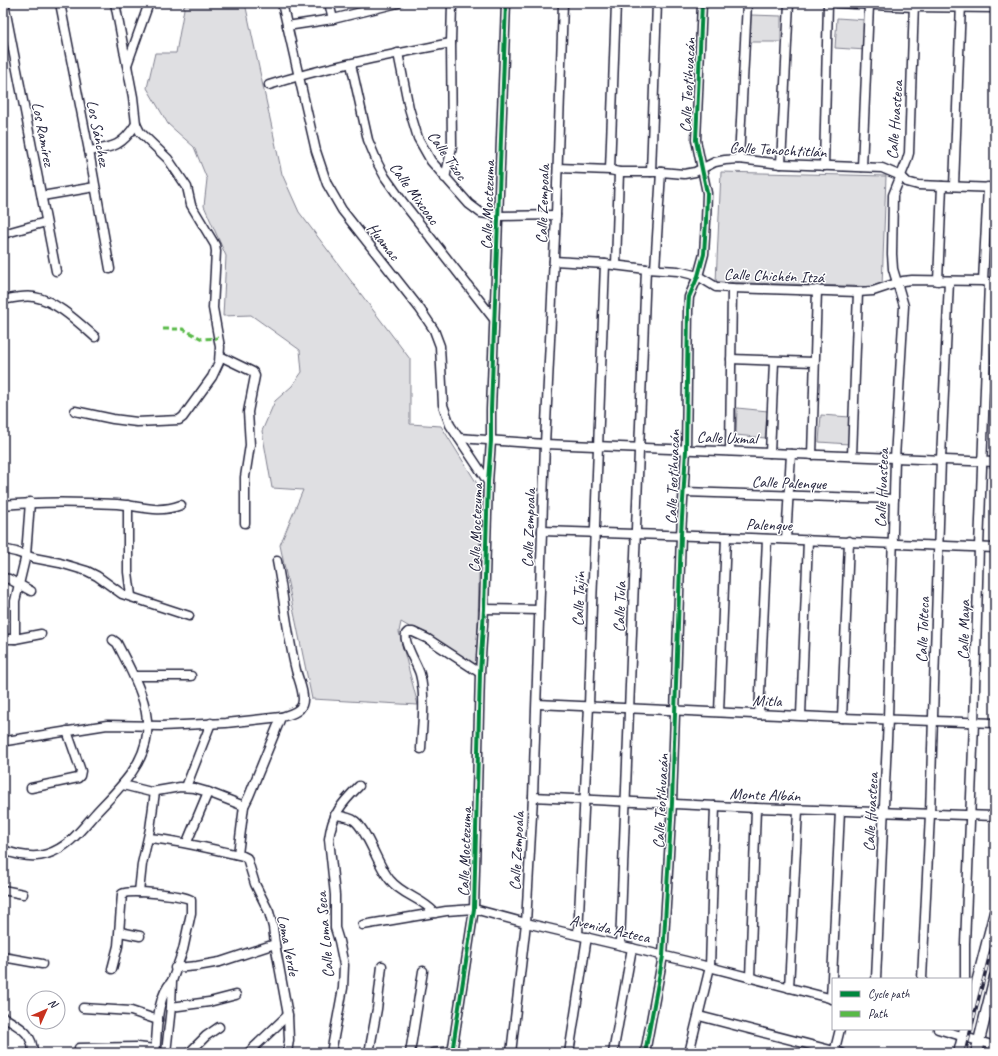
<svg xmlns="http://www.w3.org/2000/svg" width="998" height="1056" viewBox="0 0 998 1056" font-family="Caveat,sans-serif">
  <rect width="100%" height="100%" fill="#fff"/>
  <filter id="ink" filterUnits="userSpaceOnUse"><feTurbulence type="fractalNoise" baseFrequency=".025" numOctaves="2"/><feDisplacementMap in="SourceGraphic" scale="8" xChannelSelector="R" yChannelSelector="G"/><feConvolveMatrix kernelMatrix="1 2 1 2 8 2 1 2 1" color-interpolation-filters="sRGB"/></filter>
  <g filter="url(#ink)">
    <g fill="#dfdfe2" stroke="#80808e">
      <path d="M185,3H245L282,174L299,212L410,359V424L441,426L481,490L477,666L401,622L399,632L418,705L312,699L280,545L303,490L272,488L262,431L275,401L292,386L302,372L300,350L251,315L223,316L226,256L204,206L207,179L194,147L168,124L147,88L155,53H176Z"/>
      <path d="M751,15L781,16V42H750Z"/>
      <path d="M837,18L867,20L866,50L835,48Z"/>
      <path d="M721,172L886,176L882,287L716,282Z"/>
      <path d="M737,408L768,411L765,438L736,435Z"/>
      <path d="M821,415L850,417L849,444L819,442Z"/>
    </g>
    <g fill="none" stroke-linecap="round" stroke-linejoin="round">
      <defs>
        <g id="minor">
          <path d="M4,3L56,271"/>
          <path d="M60,3L89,151L110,269"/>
          <path d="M282,3L316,151L327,184L342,210L420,309L434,330L440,346L443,405L450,425L488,482"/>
          <path d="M329,3L333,19"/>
          <path d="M837,3L914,7L995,8"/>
          <path d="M287,26L333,19L398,3"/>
          <path d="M398,53L409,108L418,138L431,161L469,204L481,213L499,216L556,215"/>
          <path d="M351,64L368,140L378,164L385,177L402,201L494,319"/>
          <path d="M127,65L149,3"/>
          <path d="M269,85C328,66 390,55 451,43"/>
          <path d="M89,151C114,147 122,146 136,124"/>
          <path d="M739,159L747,3"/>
          <path d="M781,164L789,3"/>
          <path d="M824,166L828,3"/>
          <path d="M862,167L869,5"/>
          <path d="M558,168L610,170L619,172H661L684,174L695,172L715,162L725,160L739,159L781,164L882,168L901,176L907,182L918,185L995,188"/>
          <path d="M610,170L616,3"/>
          <path d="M651,172L657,3"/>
          <path d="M445,178L452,147L451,43L452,3"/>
          <path d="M954,186L961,3"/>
          <path d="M42,196L95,187"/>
          <path d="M3,234L46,222"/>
          <path d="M554,261L605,264L646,269L678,271L698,276L716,287L732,288L858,292L873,291L903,281L912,280L983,281L995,283"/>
          <path d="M616,265L619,172"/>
          <path d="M655,269L661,172"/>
          <path d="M938,281L942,186"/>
          <path d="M983,281L988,187"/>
          <path d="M3,300C13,298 24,295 34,297C55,300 79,323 95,337"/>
          <path d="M220,356L249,370L253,372L255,376L248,412L250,445L245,477V523"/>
          <path d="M731,359L814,362"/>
          <path d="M75,411L113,419L137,422L179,420L183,417L212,377L219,362L220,347L213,308L216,251L215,245L191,205L187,187L168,159L140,132L136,124L133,97L115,3"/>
          <path d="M459,438L545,444L995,462"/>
          <path d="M730,451L732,288"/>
          <path d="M770,453L774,362"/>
          <path d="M812,455L817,290"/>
          <path d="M852,456L858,292"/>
          <path d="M684,492L894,499"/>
          <path d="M3,505C41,501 79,502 117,504C142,506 156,514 181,505"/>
          <path d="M128,505V572L131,596"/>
          <path d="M542,531L726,537L995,548"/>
          <path d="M786,539L791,454"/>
          <path d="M3,549L16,552L34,558L60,563L87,571L97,576L122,594L189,616"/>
          <path d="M3,578L9,579L31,591"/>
          <path d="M484,609L539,610"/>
          <path d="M3,639H15L41,634"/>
          <path d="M15,639V601L26,555L30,502"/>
          <path d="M134,676H191"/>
          <path d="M537,704L842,718L995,723"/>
          <path d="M719,712L726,537"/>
          <path d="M759,714L767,539"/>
          <path d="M801,715L808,540"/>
          <path d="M842,718L849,541"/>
          <path d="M6,741L107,725L161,726L226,723L281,717"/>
          <path d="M421,749C422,726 426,697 420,674C417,664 403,643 406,634L408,632H413L428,639L480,673"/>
          <path d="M123,785L151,792L180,787L194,788L208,792L244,806"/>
          <path d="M186,787L211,723"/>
          <path d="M31,788L78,778L80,776L81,771L67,731"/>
          <path d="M533,797L756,808L995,816"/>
          <path d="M335,815C342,816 350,817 355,821C369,833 377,865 390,880C402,895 422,898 435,913"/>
          <path d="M149,838C181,841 212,849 243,856L247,858L255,884L269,912L273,927L275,944L288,1015L289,1040L287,1053"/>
          <path d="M187,842L208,792"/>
          <path d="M3,850C17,855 33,859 47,854C69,847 81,830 95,814C116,791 144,767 147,734C150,702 131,671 117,643L113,640"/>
          <path d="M238,854L244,806L249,796L278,725L281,717C288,715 299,713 302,705C306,695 298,679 296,670C287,634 284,597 277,561"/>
          <path d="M3,890L23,894"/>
          <path d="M139,892L142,864L150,829L155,792"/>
          <path d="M363,925L446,911L474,909L526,923L686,961L833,999"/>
          <path d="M120,932L140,936"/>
          <path d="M578,935L589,706L592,605L605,264"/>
          <path d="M620,945L646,269"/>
          <path d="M3,957L42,964"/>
          <path d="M175,968L197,966L220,962L275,944"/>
          <path d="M112,969L118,946L122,894C130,889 183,895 191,900V913L183,950L172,981L171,1007L166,1053"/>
          <path d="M750,978L756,808"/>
          <path d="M876,979L888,719L895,458L904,306L893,269L892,254L893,195L906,163L909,153L914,3"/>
          <path d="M922,979L930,814L941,459L949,281"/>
          <path d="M965,979V944L974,723L979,547L989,283"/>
          <path d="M789,988L798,810"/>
          <path d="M831,999L840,811"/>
          <path d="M171,1007L209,1002L236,995"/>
          <path d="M83,1008L131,1011L158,1020"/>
          <path d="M699,1016L842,1053"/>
          <path d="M3,1017C19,1027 33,1032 33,1053"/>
          <path d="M938,1029L995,1046"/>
          <path d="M79,1048L137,1047L155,1049"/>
          <path d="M155,1053C158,1030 155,1000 172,981"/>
          <path d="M189,1053L206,1036L219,1027"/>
          <path d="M248,1053L288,1015"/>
          <path d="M331,1053L343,988L344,965L339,941L335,928V895L329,839C332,814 342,803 359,786"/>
          <path d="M369,1053L377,1009L382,966"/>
          <path d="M410,1053L423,971"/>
          <path d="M433,1053L453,1051L465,1053"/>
          <path d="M452,1053L474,909L480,673L484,609L488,482L491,441V410L506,3"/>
          <path d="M511,1053L526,923L533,797L545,444L556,215L563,3"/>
          <path d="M569,1053L587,937"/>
          <path d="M613,1053L632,948"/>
          <path d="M645,1053L663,956L672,803L681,535L686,450L688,310L689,297L698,276L704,254L706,221L707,193L696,140L702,3"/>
          <path d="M689,1053L710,967L715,806"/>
          <path d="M834,1053L840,1029"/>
        </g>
        <g id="major">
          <path d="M971,1006L995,912"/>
          <path d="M959,1053L965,1029"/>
          <path d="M976,1053L995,977"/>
        </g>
      </defs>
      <use href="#minor" stroke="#22223b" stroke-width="11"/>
      <use href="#major" stroke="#22223b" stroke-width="13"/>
      <use href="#minor" stroke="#fff" stroke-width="8"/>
      <use href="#major" stroke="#fff" stroke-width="10"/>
      <defs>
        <path id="rail" d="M965,1053L995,934"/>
      </defs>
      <use href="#rail" stroke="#22223b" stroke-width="3.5"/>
      <use href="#rail" stroke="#fff" stroke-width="2" stroke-dasharray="6" stroke-linecap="butt"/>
      <path stroke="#58b947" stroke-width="3" stroke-dasharray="6 3" stroke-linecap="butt" d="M163,329H183L202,339L218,338"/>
      <defs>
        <g id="cycleway">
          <path d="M452,1053L474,909L480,673L484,609L488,482L491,441V410L506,3"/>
          <path d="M645,1053L663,956L672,803L681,535L686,450L688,310L689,297L698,276L704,254L706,221L707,193L696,140L702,3"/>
        </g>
      </defs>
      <use href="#cycleway" stroke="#fff" stroke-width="6"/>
      <use href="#cycleway" stroke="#00873e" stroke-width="4"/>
    </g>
  </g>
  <g text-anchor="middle" stroke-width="3" stroke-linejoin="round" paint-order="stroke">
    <g font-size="16" fill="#22223b" stroke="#fff">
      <text transform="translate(687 85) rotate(-87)" y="6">Calle Teotihuacán</text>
      <text transform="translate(894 120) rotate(-86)" y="6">Calle Huasteca</text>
      <text transform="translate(99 133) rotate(79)" y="6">Los Sánchez</text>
      <text transform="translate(44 134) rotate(79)" y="6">Los Ramírez</text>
      <text transform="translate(778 149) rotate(3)" y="6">Calle Tenochtitlán</text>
      <text transform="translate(448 155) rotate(55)" y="6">Calle Tízoc</text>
      <text transform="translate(415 193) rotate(54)" y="6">Calle Mixcoac</text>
      <text transform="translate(542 204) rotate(-88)" y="6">Calle Zempoala</text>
      <text transform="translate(487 205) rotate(-88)" y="6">Calle Moctezuma</text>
      <text transform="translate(384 241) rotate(52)" y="6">Huamac</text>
      <text transform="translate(774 275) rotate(2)" y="6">Calle Chichén Itzá</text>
      <text transform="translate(727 437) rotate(2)" y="6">Calle Uxmal</text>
      <text transform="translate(672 477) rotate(-88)" y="6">Calle Teotihuacán</text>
      <text transform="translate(789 482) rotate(2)" y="6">Calle Palenque</text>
      <text transform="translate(881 488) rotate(-88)" y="6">Calle Huasteca</text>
      <text transform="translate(769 524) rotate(2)" y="6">Palenque</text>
      <text transform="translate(475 528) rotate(-88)" y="6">Calle Moctezuma</text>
      <text transform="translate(528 528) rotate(-88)" y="6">Calle Zempoala</text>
      <text transform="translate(578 599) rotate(-88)" y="6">Calle Tajín</text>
      <text transform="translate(619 607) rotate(-88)" y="6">Calle Tula</text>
      <text transform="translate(922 630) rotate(-88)" y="6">Calle Tolteca</text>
      <text transform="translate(963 630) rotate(-89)" y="6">Calle Maya</text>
      <text transform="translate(767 700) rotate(2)" y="6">Mitla</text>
      <text transform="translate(765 794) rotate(2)" y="6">Monte Albán</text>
      <text transform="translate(660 801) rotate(-87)" y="6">Calle Teotihuacán</text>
      <text transform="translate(870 812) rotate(-87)" y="6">Calle Huasteca</text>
      <text transform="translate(516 851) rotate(-87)" y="6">Calle Zempoala</text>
      <text transform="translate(464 852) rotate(-88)" y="6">Calle Moctezuma</text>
      <text transform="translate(610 928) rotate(13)" y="6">Avenida Azteca</text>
      <text transform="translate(324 935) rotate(-95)" y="6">Calle Loma Seca</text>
      <text transform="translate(289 945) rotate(79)" y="6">Loma Verde</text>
    </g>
  </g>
  <rect width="998" height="1056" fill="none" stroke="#fff" stroke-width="16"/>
  <rect x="8" y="8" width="982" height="1040" fill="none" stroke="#22223b" stroke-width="1.5" filter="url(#ink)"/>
  <rect x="832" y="978" width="140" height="52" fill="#ffffff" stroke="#a7a7b1"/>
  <rect x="840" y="991" width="20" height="6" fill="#00873e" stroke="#a7a7b1"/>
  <text x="868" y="998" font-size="12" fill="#22223b">Cycle path</text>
  <rect x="840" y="1011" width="20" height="6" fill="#58b947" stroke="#a7a7b1"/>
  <text x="868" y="1018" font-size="12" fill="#22223b">Path</text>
  <g transform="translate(46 1010) rotate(45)"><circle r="19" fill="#ffffff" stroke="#a7a7b1"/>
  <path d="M0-3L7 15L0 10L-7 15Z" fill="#c8321e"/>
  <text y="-6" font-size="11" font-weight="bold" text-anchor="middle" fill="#22223b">N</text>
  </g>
</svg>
